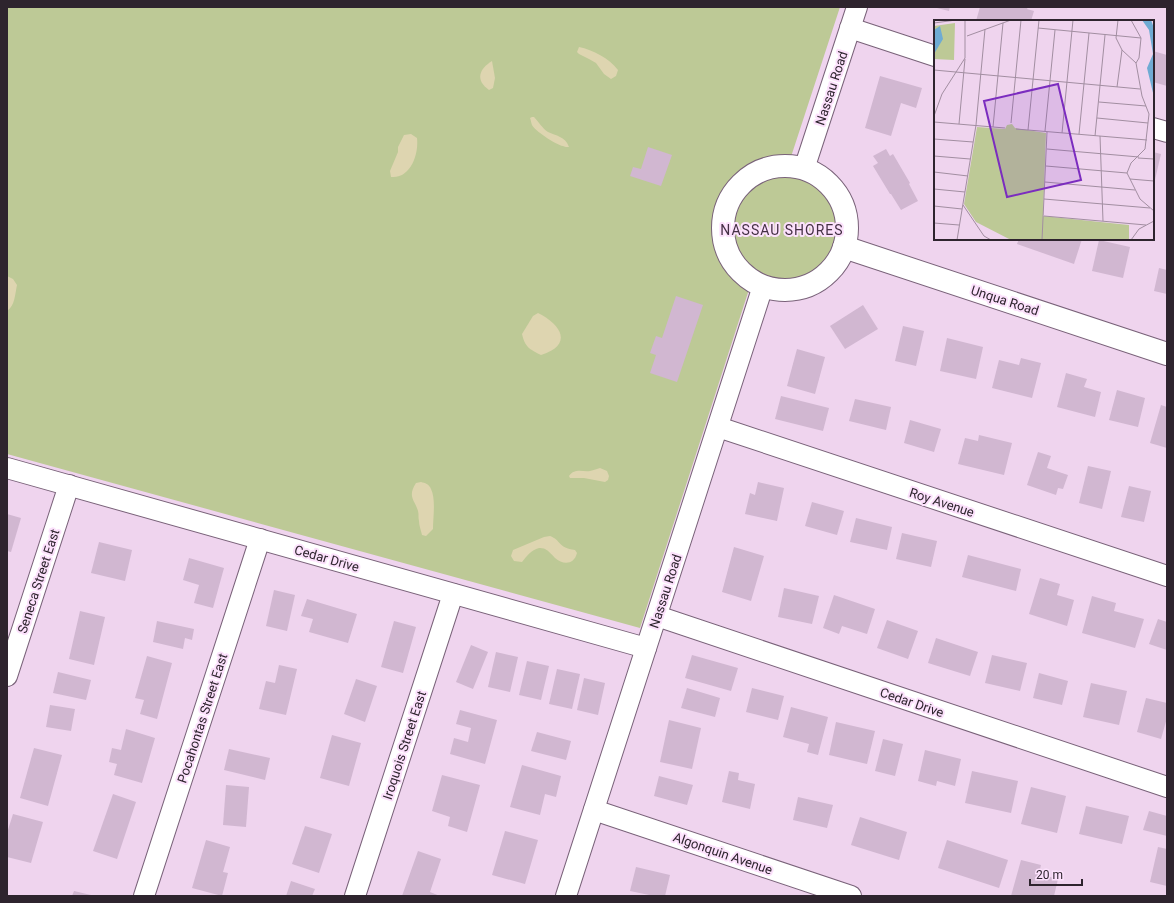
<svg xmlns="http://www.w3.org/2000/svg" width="1174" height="903" viewBox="0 0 1174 903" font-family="Roboto,sans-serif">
  <rect width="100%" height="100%" fill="#efd4ee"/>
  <path fill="#bdc996" d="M7,7H840L787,169C883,179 845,324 753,277L640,628L7,454Z"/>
  <g fill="#ded5b0">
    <path d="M579,47C593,50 609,58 618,70L616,76L611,79L604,74L596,63L589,59L579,54L577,52Z"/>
    <path d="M492,61L495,78L493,88L489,90C475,80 479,69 492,61Z"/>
    <path d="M532,117H534C539,122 542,128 548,132C556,136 565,136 569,147C568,147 564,147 563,146C556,145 534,130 532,125C531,123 531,120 530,118Z"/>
    <path d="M411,134L417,138C419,155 410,179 391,177L390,171L398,152V147L404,135Z"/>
    <path d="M7,276L13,279L17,285C15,294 15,306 7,311Z"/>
    <path d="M538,313C562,325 573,345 541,355C529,349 525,347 522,334L533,316Z"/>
    <path d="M600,468L607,471L609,476L608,480L605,482L584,478H570L569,476C575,468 582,472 590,471C594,470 597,469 600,468Z"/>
    <path d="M421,482C425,483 429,484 431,489C436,499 433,518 433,529L426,536L422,535C421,530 419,526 419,521C418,518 419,514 418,511C415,500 407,497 416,483Z"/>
    <path d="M550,536C561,540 558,548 575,550L577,553C574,565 563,565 555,558C552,555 549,551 545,549C544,548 540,548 539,548C531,550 527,556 522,562L514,561L511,556L513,550L544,537Z"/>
  </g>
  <g fill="#d1b7d1">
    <path d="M933,7H950L949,11Z"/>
    <path d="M980,7H1028L1027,9L1034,11L1031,21H976Z"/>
    <path d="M1153,51L1167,55V86L1153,82Z"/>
    <path d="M880,76L922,88L916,108L901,103L891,136L865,128Z"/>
    <path d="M648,147L672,155L661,186L630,176L633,167L641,169Z"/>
    <path d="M886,149L890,156L893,154L910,183L909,184L918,201L901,210L891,194H890L873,166L878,163L873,156Z"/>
    <path d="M1153,152L1161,154L1154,184H1153Z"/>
    <path d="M1019,239H1082L1074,264L1017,244Z"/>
    <path d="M1099,240L1130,247L1123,278L1092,271Z"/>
    <path d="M1159,268L1167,270V294L1154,291Z"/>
    <path d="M676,296L703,305L677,382L650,373L656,355L650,353L656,336L662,338Z"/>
    <path d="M863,305L878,329L845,349L830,326Z"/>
    <path d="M903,326L924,331L916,366L895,361Z"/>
    <path d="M947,338L983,347L976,379L940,371Z"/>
    <path d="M797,349L825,357L815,394L787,386Z"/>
    <path d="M1021,358L1041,363L1032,398L992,388L999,360L1019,365Z"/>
    <path d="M1066,373L1087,379L1084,387L1101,392L1095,417L1057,407Z"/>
    <path d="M1117,390L1145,398L1138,427L1109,420Z"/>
    <path d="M781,396L829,408L823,431L775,419Z"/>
    <path d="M855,399L891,407L886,430L849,421Z"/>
    <path d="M1161,405L1167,407V448L1150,443Z"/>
    <path d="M910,420L941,429L934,452L904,443Z"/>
    <path d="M979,435L1012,443L1004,475L958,464L965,438L978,441Z"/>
    <path d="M1038,452L1051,456L1047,468L1068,475L1063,489L1058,488L1056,495L1027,485Z"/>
    <path d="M1088,466L1111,471L1102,509L1079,503Z"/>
    <path d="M758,482L784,488L777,521L745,514L750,493L755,495Z"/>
    <path d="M1129,486L1151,491L1144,522L1121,517Z"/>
    <path d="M812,502L844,511L837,535L805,526Z"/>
    <path d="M7,514L21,518L11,552L7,551Z"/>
    <path d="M856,518L892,527L887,550L850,542Z"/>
    <path d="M902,533L937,541L931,567L896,559Z"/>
    <path d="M99,542L132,550L125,581L91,573Z"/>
    <path d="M734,547L764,556L751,601L722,592Z"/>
    <path d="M968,555L1021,569L1016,591L962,577Z"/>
    <path d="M189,558L224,568L213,608L194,603L199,585L183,580Z"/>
    <path d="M1040,578L1060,584L1057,595L1074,600L1067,626L1029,614Z"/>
    <path d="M784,588L819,596L812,624L778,617Z"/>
    <path d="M274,590L295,595L287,631L266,626Z"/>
    <path d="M834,595L875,609L867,634L842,626L839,634L823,628Z"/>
    <path d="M1092,596L1116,603L1114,611L1144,619L1135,648L1082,633Z"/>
    <path d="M307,599L357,614L348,643L309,632L313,619L301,616Z"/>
    <path d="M80,611L105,617L94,665L69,659Z"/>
    <path d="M1158,619L1167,622V650L1149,644Z"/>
    <path d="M887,620L918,631L908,659L877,648Z"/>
    <path d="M157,621L194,629L192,640L185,638L183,649L153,642Z"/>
    <path d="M394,621L416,627L403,673L381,667Z"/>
    <path d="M936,638L978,652L970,676L928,663Z"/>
    <path d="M471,645L488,652L473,689L456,682Z"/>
    <path d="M496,652L518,657L510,692L488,687Z"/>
    <path d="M692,655L738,668L731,691L685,678Z"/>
    <path d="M992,655L1027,663L1020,691L985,683Z"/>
    <path d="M147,656L172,663L157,719L140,714L144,700L135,698Z"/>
    <path d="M527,661L549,666L541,700L519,695Z"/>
    <path d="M279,665L297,669L286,715L259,709L266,681L275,683Z"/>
    <path d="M557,669L580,674L572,709L549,704Z"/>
    <path d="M58,672L91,680L86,700L53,693Z"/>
    <path d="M1039,673L1068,681L1062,705L1033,698Z"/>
    <path d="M584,678L605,683L598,715L577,710Z"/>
    <path d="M356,679L377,686L365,722L344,714Z"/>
    <path d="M1091,683L1127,691L1119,725L1083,717Z"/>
    <path d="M687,688L720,698L715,717L681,708Z"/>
    <path d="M752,688L784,696L778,720L746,712Z"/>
    <path d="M1146,698L1167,703V718L1161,739L1137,732Z"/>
    <path d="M50,705L75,709L71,731L46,727Z"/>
    <path d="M791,707L828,717L818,755L807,752L809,744L783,737Z"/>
    <path d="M460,710L497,720L485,764L450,754L454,738L468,742L471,728L456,724Z"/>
    <path d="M669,720L701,728L692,769L660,762Z"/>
    <path d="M836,722L875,731L867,764L829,755Z"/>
    <path d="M126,729L155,738L142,783L114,775L117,764L109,762L112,748L121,750Z"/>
    <path d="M537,732L571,741L566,760L531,751Z"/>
    <path d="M332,735L361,743L349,786L320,778Z"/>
    <path d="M883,739L903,744L895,776L875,771Z"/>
    <path d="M34,748L62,755L48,806L20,798Z"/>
    <path d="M229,749L270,758L265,780L224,770Z"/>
    <path d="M925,750L961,759L955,786L937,781L936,786L918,781Z"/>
    <path d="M522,765L561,776L556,797L545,794L540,815L510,807Z"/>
    <path d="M729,771L739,773L738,780L755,784L750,809L722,802Z"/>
    <path d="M972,771L1018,781L1011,813L965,803Z"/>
    <path d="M442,775L480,785L467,832L448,826L450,817L432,811Z"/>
    <path d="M659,776L693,785L687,805L654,796Z"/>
    <path d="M226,785L249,787L246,827L223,825Z"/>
    <path d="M1031,787L1066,796L1057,833L1021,824Z"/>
    <path d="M113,794L136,802L117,859L93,851Z"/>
    <path d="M798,797L833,805L827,828L793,820Z"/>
    <path d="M1086,806L1129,816L1122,844L1079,834Z"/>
    <path d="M1149,811L1167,816V836L1143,830Z"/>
    <path d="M13,814L43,822L31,863L7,857V833Z"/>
    <path d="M860,817L907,832L899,860L851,845Z"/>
    <path d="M305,826L332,834L319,873L292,864Z"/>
    <path d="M505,831L538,840L525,884L492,875Z"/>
    <path d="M206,840L230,847L223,872L228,873L222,896L192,888Z"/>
    <path d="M947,840L1008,860L999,888L938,868Z"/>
    <path d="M1158,847L1167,849V886L1150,882Z"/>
    <path d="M418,851L441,859L430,892L440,896H402Z"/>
    <path d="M1021,860L1041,865L1039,874L1058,879L1054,896H1011Z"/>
    <path d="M636,867L670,875L665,896H654L630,891Z"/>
    <path d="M291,881L315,889L312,896H286Z"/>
    <path d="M74,891L91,895V896H72Z"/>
  </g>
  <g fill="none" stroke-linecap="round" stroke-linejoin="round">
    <defs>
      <g id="street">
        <path d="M850,28L935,56"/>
        <path d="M1153,128L1167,132"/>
        <path d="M804,169L857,7"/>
        <path d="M718,427L1167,576"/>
        <path d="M7,468L646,648"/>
        <path d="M657,616L1167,787"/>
        <path d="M7,676L69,485"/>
        <path d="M594,810L851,896"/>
        <path d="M144,896L260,539"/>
        <path d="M355,896L453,594"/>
        <path d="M566,896L763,286"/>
      </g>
      <g id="secondary">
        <circle cx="785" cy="228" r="62"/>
        <path d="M844,247L1167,354"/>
      </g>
    </defs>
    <use href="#street" stroke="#796279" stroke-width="22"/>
    <use href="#secondary" stroke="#796279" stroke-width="24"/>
    <use href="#street" stroke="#fff" stroke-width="20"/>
    <use href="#secondary" stroke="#fff" stroke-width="22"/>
  </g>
  <g text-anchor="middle" stroke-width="4" stroke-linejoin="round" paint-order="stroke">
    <g font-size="13" fill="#2e242e" stroke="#fce1fc">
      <text transform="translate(831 88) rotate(-72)" y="5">Nassau Road</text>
      <text transform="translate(1005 300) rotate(18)" y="5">Unqua Road</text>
      <text transform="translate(942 502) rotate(18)" y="5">Roy Avenue</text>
      <text transform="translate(327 558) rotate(16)" y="5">Cedar Drive</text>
      <text transform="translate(38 581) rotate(-72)" y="5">Seneca Street East</text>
      <text transform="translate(665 591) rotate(-72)" y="5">Nassau Road</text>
      <text transform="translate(912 702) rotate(19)" y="5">Cedar Drive</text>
      <text transform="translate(202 718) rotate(-72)" y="5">Pocahontas Street East</text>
      <text transform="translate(404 745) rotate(-72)" y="5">Iroquois Street East</text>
      <text transform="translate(723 853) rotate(19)" y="5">Algonquin Avenue</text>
    </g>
    <g font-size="14" letter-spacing="1" fill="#453045" stroke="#fce1fc">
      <text x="782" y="235">NASSAU SHORES</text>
    </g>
  </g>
  <g transform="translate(934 20)">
    <rect width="220" height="220" fill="#efd4ee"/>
    <path d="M21,3L20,40L0,39V6ZM78,104L81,108L112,113L109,196L195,205V220H77L42,202L30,184L43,107L71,109L73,105Z" fill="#bdc996"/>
    <path d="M208,0H217L220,8V77L213,48L219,34L215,10ZM6,6L9,19L0,34V10Z" fill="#6fabd3"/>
    <path fill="none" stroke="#a28ea1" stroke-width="1" d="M184,0L182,18L188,30L202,43L208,76L215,94L211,129L197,143L193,153L206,179L220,191M197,0L207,18L205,38L202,43M0,3L22,0M104,8L207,18M33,16L77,0M0,50L206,69M183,67L188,30M165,82L212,86M0,96L8,74L31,38V0M163,98L214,103M0,102L71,108M77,103L87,0M25,104L31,39M59,107L69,3M82,109L213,120M94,110L105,0M111,111L121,10M128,113L139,0M145,114L155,13M161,116L171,15M166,116L169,201M0,119L39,122M113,129L205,137M0,136L36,139M204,138L220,139M112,146L193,153M0,152L34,156M196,159L220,161M111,162L201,170M0,169L31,172M110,179L216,188M29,185L50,216L57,220M0,186L28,189M110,196L212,205M0,203L25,205M23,220L42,105L51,9M108,220L113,112M197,220L205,209L220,201"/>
    <path fill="#7b2cbf" fill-opacity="0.15" stroke="#7b2cbf" stroke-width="2" d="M124,64L147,160L73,177L50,81Z"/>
    <rect width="220" height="220" fill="none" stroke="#2e242e" stroke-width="2"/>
  </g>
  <rect width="1174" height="903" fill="none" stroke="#2e242e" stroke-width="16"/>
  <path d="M1030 879v6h52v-6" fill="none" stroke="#2e242e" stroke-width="2"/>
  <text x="1036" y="879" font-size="12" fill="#2e242e" stroke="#fce1fc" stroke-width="3" paint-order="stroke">20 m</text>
</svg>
